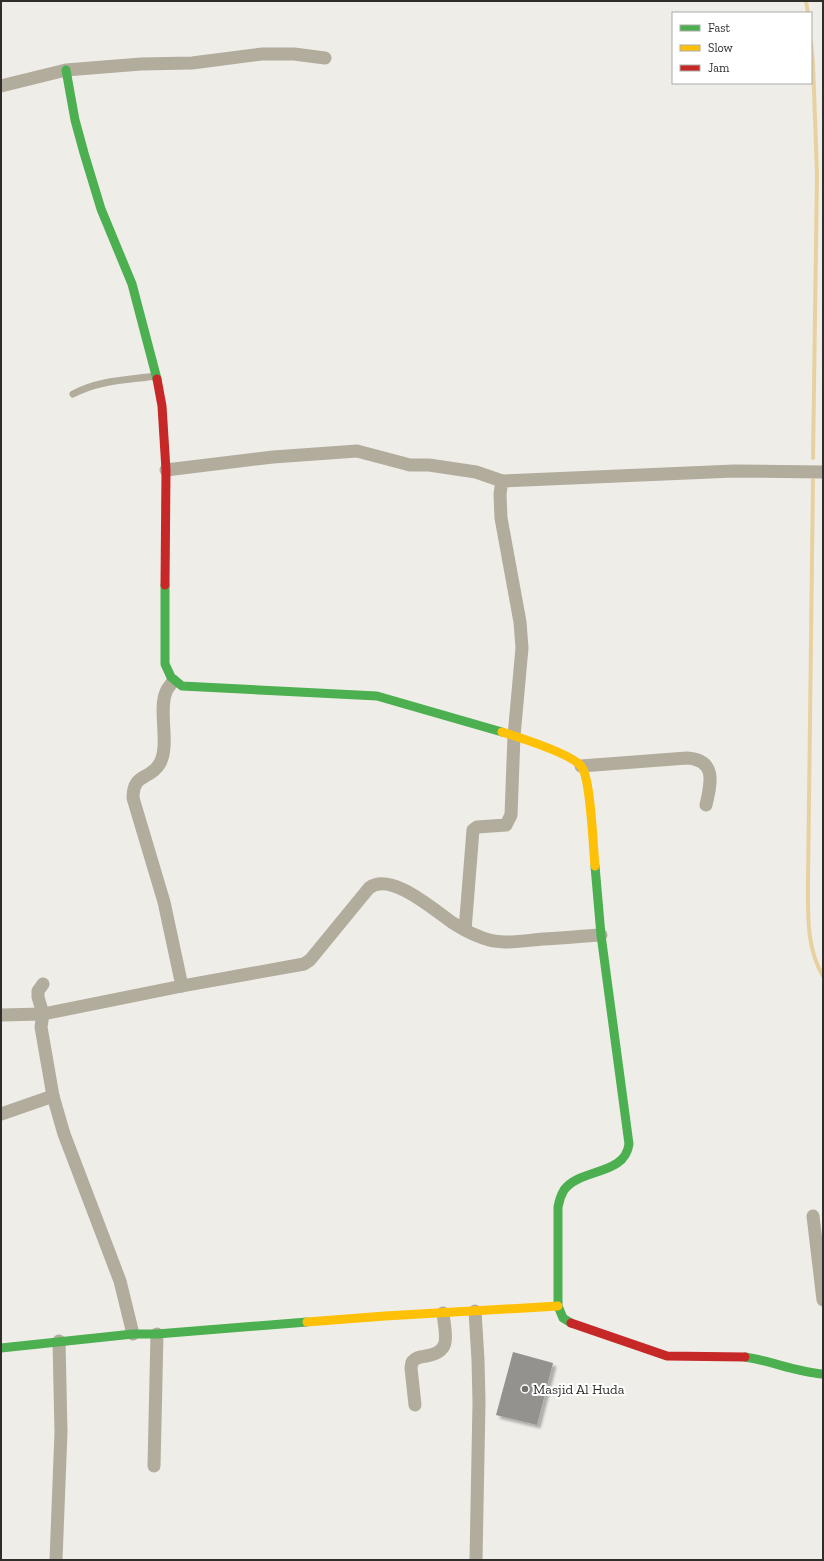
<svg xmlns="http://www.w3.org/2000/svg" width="824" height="1561" viewBox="0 0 824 1561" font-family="'Zilla Slab',serif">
  <defs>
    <filter id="shadow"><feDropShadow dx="3.5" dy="3.5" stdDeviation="1" flood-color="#0004"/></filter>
  </defs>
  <rect width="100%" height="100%" fill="#efede8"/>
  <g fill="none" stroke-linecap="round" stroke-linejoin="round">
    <g stroke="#e7d29f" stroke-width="4">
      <path d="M806,1L808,13"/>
      <path d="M811,42L813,63L817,174L813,458"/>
      <path d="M813,480L808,881C808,913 806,948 823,976"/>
    </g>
  </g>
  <path fill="#93928e" filter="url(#shadow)" d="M513,1352L553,1363L537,1425L496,1415Z"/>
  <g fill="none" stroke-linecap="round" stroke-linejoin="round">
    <path stroke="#b2ac9d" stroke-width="7" d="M73,394C99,380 128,380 156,376"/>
    <g stroke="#b2ac9d" stroke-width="13">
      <path d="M1,86L66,70L141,64L192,63L262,54H294L325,58"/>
      <path d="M166,470L273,457L357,451L410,465H429L476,472L502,481"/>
      <path d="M173,681C171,685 167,688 166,692C158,710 170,745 160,763C150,781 133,772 133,798L164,902L182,986"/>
      <path d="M581,766L687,758C717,760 711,783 706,805"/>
      <path d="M465,930L473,830L477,827L506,825L511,815L514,736L522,648L520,622L501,518L500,494L502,481L734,471L823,472"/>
      <path d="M43,984L38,991V997L43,1014L41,1027L53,1096L64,1134L120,1281L133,1334"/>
      <path d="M1,1015L43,1014L182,986L304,964L310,960L369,888C391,871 435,911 453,923C461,928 469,933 478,936C498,946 521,941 543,939C563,938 582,936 601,935"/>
      <path d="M1,1114L53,1096"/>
      <path d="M813,1216L823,1300"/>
      <path d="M475,1311L478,1360L479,1402L476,1560"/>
      <path d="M415,1405L411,1368L412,1362C416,1357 420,1357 426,1356C453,1352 445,1334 443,1313"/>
      <path d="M154,1466L157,1334"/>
      <path d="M56,1560L61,1432L59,1341"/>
    </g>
    <g stroke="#4caf50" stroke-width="9">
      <path d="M66,70L75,120L84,153L101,209L132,284L157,379"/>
      <path d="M165,585V664L171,677L182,686L377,696L502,732"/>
      <path d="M571,1323L563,1318L558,1306V1207C559,1201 561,1195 564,1190C580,1168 625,1176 629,1144L601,935L595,866"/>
      <path d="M1,1348L133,1334H157L307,1322"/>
      <path d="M745,1357C772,1361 796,1372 823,1374"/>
    </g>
    <g stroke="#ffc107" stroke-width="9">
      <path d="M502,732C518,737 571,754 581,766C591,777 593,848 595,866"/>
      <path d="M307,1322L385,1316L558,1306"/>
    </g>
    <g stroke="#c62828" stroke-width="9">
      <path d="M157,379L162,406L166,470L165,585"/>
      <path d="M571,1323L667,1356L745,1357"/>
    </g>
  </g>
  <circle fill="#72716d" stroke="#fff" stroke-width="1.5" cx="525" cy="1389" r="4"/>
  <g text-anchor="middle" stroke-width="4" stroke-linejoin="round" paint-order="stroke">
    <g font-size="14" fill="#2f2e2b" stroke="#fff" text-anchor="start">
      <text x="533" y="1394">Masjid Al Huda</text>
    </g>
  </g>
  <rect width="824" height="1561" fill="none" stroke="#2f2e2b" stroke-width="4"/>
  <rect x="672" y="12" width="140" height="72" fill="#ffffff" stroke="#acabaa"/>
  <rect x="680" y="25" width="20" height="6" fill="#4caf50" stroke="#acabaa"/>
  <text x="708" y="32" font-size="12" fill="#2f2e2b">Fast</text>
  <rect x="680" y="45" width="20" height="6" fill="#ffc107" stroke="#acabaa"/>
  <text x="708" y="52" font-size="12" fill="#2f2e2b">Slow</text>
  <rect x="680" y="65" width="20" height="6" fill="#c62828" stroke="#acabaa"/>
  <text x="708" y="72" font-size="12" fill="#2f2e2b">Jam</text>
</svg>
